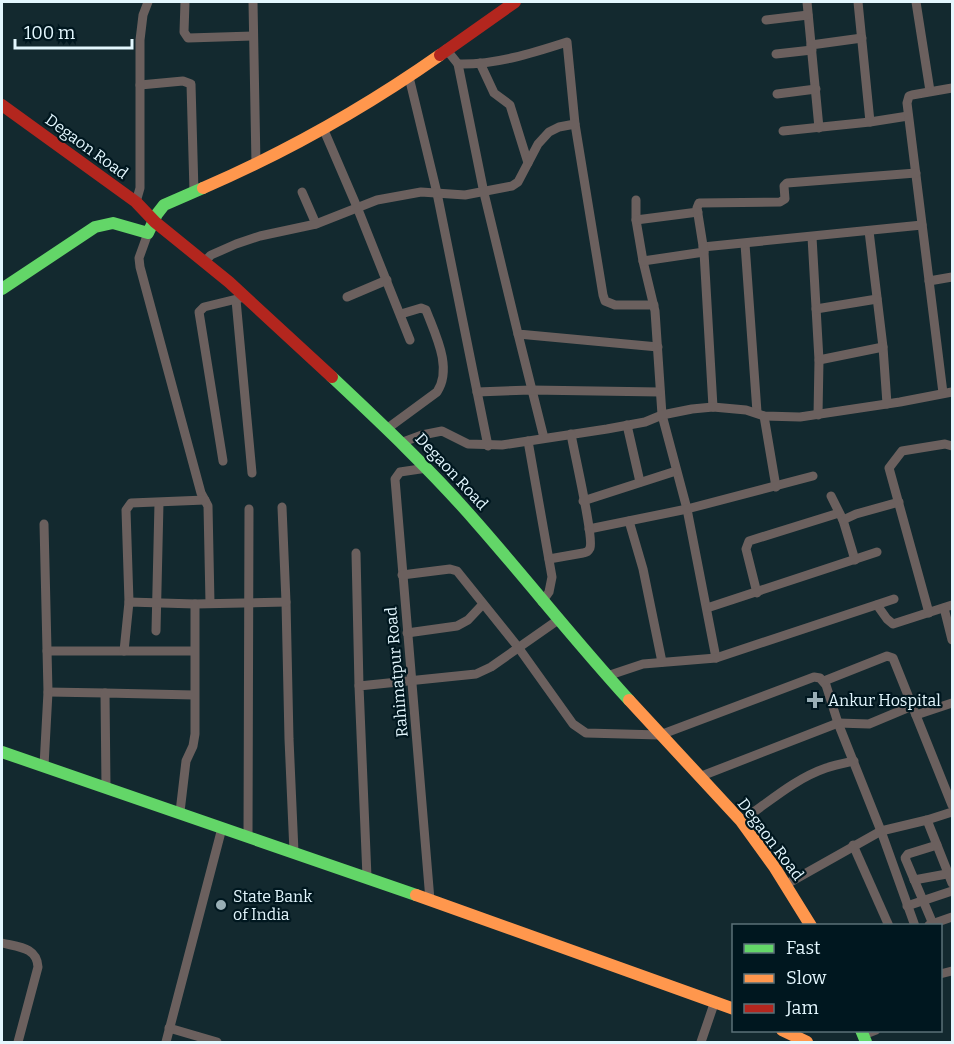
<svg xmlns="http://www.w3.org/2000/svg" width="954" height="1044" viewBox="0 0 954 1044" font-family="Bitter,serif">
  <rect width="100%" height="100%" fill="#13292f"/>
  <g fill="none" stroke-linecap="round" stroke-linejoin="round">
    <g stroke="#6b605e" stroke-width="9">
      <path d="M185,2L184,32L188,38L253,36"/>
      <path d="M253,2L256,165"/>
      <path d="M807,2L819,128"/>
      <path d="M858,2L870,122"/>
      <path d="M916,2L930,91"/>
      <path d="M766,20L808,15"/>
      <path d="M811,45L862,38"/>
      <path d="M446,49L458,64L484,193L518,334L658,347"/>
      <path d="M776,54L812,50"/>
      <path d="M480,63L494,93L510,105L528,163"/>
      <path d="M458,64C495,65 533,53 567,42L575,124L603,295L605,301L615,305H654"/>
      <path d="M409,77L437,193L488,446"/>
      <path d="M140,85L183,81L191,84L194,192"/>
      <path d="M777,94L816,89"/>
      <path d="M323,128L357,207L410,340"/>
      <path d="M783,131L870,122L908,116"/>
      <path d="M302,192L316,224"/>
      <path d="M636,200V220L643,261L655,311L662,415L687,509L716,658"/>
      <path d="M136,202L140,188V40L143,15L148,2"/>
      <path d="M636,220L698,212"/>
      <path d="M869,231L883,347L887,404"/>
      <path d="M148,233L139,258L140,267L201,493L208,506L210,603"/>
      <path d="M812,237L819,360L818,415"/>
      <path d="M745,244L757,412"/>
      <path d="M703,247L922,225"/>
      <path d="M643,261L704,252"/>
      <path d="M204,262L211,255L236,244L260,236L316,224L377,200L421,192L465,195L512,186L518,182L538,144L549,132L559,127L575,124"/>
      <path d="M929,281L952,277"/>
      <path d="M347,297L387,280"/>
      <path d="M236,300L252,473"/>
      <path d="M816,309L877,299"/>
      <path d="M518,334L544,438"/>
      <path d="M819,360L883,347"/>
      <path d="M477,392L531,390L660,392"/>
      <path d="M943,393L907,103L909,96L912,95L952,88"/>
      <path d="M713,407L704,252L697,208L699,203L780,202L785,199L784,186L787,183L916,173"/>
      <path d="M764,416L776,487"/>
      <path d="M627,425L640,482"/>
      <path d="M388,428L437,392C453,368 435,334 426,310L421,308L401,314"/>
      <path d="M528,441L552,577L549,592L542,602"/>
      <path d="M403,442L422,435L442,431L468,444L502,445L607,429L645,422L662,415L692,409L713,407L746,410L764,416L800,417L900,402L952,392"/>
      <path d="M223,461L199,312L204,307L245,297"/>
      <path d="M427,468L400,472L395,479L430,900"/>
      <path d="M831,496L843,520L855,560"/>
      <path d="M583,501L676,471"/>
      <path d="M843,520L856,514L899,502"/>
      <path d="M629,521L643,569L662,662"/>
      <path d="M589,529L687,509L813,476"/>
      <path d="M356,553L359,686"/>
      <path d="M549,559L583,553C587,552 588,552 590,548C594,537 574,452 571,434"/>
      <path d="M402,575L450,569L457,571L518,647L573,724L586,733L660,735L814,677L820,678L826,685L838,723L881,831L915,926"/>
      <path d="M757,593L746,549L749,541L839,513"/>
      <path d="M129,602L126,510L131,503L205,500"/>
      <path d="M286,602L289,739L294,852"/>
      <path d="M877,605L887,619L893,624L952,605"/>
      <path d="M707,608L877,552"/>
      <path d="M944,608L952,640"/>
      <path d="M929,613L889,468L902,451L945,444L952,446"/>
      <path d="M156,631L159,503"/>
      <path d="M407,633L457,626L468,620L483,604"/>
      <path d="M47,651H194"/>
      <path d="M124,651L129,602L195,604L286,602L282,507"/>
      <path d="M607,676L643,664L716,658L894,599"/>
      <path d="M824,681L882,658L887,656L893,658L952,805"/>
      <path d="M48,692L105,693"/>
      <path d="M916,715L952,703"/>
      <path d="M44,766L48,692L44,524"/>
      <path d="M699,777L838,723L869,724L912,706"/>
      <path d="M106,787L105,693L194,695"/>
      <path d="M180,812L186,761L193,746L195,734V604"/>
      <path d="M927,820L952,883"/>
      <path d="M741,821C768,803 794,779 826,768C835,765 845,763 854,761"/>
      <path d="M248,837L249,509"/>
      <path d="M853,845L889,926"/>
      <path d="M367,877L359,686L476,674L491,667L558,620"/>
      <path d="M914,880L952,873"/>
      <path d="M785,885L881,831L927,820L952,812"/>
      <path d="M907,906L952,891"/>
      <path d="M933,924L905,858L908,854L937,845"/>
      <path d="M929,925L952,917"/>
      <path d="M2,943C18,947 37,947 38,967L18,1042"/>
      <path d="M940,974L952,971"/>
      <path d="M169,1028L217,1042"/>
      <path d="M863,1035L876,1030"/>
      <path d="M166,1042L222,828"/>
      <path d="M701,1042L715,1001"/>
    </g>
    <g stroke="#63d668" stroke-width="12">
      <path d="M2,289L95,227L113,223L148,233L157,214L164,205L203,188"/>
      <path d="M332,377C382,424 432,471 477,523C528,581 576,642 629,700"/>
      <path d="M2,752L416,895"/>
      <path d="M861,1030L866,1042"/>
    </g>
    <g stroke="#ff974d" stroke-width="12">
      <path d="M203,188C286,152 366,107 440,55"/>
      <path d="M629,700L741,821L775,868L811,926"/>
      <path d="M416,895L734,1009"/>
      <path d="M782,1030L807,1042"/>
    </g>
    <g stroke="#b3261e" stroke-width="12">
      <path d="M440,55L515,2"/>
      <path d="M2,105L136,202L155,222L229,282L332,377"/>
    </g>
  </g>
  <g fill="#9aafb6" stroke="#00171f" stroke-width="2">
    <path d="M812 691h6v6h6v6h-6v6h-6v-6h-6v-6h6z"/>
    <circle cx="221" cy="905" r="6"/>
  </g>
  <g text-anchor="middle" stroke-width="4.5" stroke-linejoin="round" paint-order="stroke">
    <g font-size="16" fill="#e3f7fe" stroke="#00171f">
      <text transform="translate(87 146) rotate(36)" y="6">Degaon Road</text>
      <text transform="translate(452 471) rotate(47)" y="6">Degaon Road</text>
      <text transform="translate(396 672) rotate(-95)" y="6">Rahimatpur Road</text>
      <text transform="translate(771 839) rotate(53)" y="6">Degaon Road</text>
    </g>
    <g font-size="16" fill="#e3f7fe" stroke="#00171f" text-anchor="start">
      <text x="828" y="706">Ankur Hospital</text>
      <text x="233" y="902">State Bank<tspan x="233" dy="18">of India</tspan></text>
    </g>
  </g>
  <rect width="954" height="1044" fill="none" stroke="#e3f7fe" stroke-width="6"/>
  <rect x="732" y="924" width="210" height="108" fill="#00171f" stroke="#5b7178" stroke-width="1.5"/>
  <rect x="744" y="944" width="30" height="9" fill="#63d668" stroke="#5b7178" stroke-width="1.5"/>
  <text x="786" y="954" font-size="18" fill="#e3f7fe">Fast</text>
  <rect x="744" y="974" width="30" height="9" fill="#ff974d" stroke="#5b7178" stroke-width="1.5"/>
  <text x="786" y="984" font-size="18" fill="#e3f7fe">Slow</text>
  <rect x="744" y="1004" width="30" height="9" fill="#b3261e" stroke="#5b7178" stroke-width="1.5"/>
  <text x="786" y="1014" font-size="18" fill="#e3f7fe">Jam</text>
  <path d="M15 39v9h117v-9" fill="none" stroke="#e3f7fe" stroke-width="3"/>
  <text x="24" y="39" font-size="18" fill="#e3f7fe" stroke="#00171f" stroke-width="4.5" paint-order="stroke">100 m</text>
</svg>
